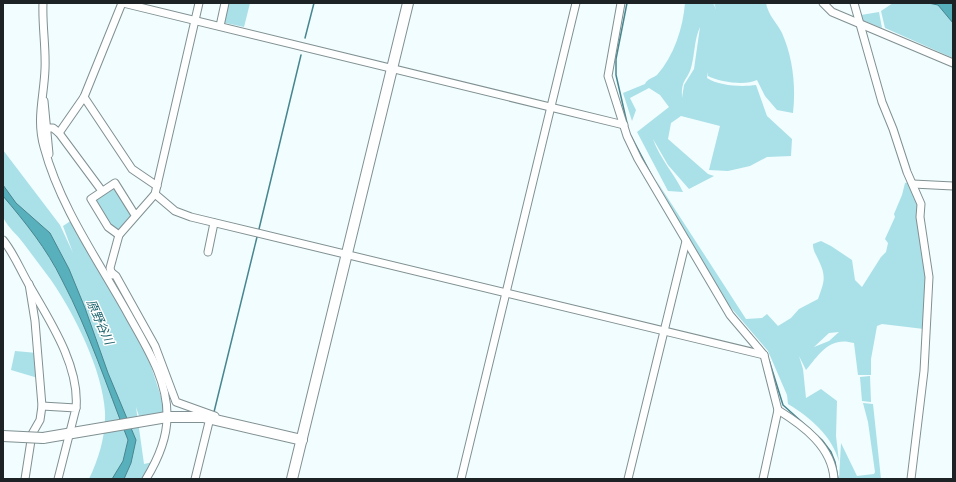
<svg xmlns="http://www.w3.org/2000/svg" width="956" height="482" viewBox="0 0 956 482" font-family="Merriweather,'Noto Sans JP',serif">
  <rect width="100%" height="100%" fill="#f1fdff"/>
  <g fill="#aae0e8" fill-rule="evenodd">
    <path d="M225,3H250L244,27L221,22Z"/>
    <path d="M685,3H713L716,9L714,3H766C768,15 777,23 782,33C793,58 796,86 793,113L777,110L765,96L757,80C745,86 720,82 708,76V72L707,78C719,86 742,87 756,85L767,116L792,139L791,156L767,157L750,166L728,171L709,170L720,126L681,116L671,123L668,139L708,174L714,176L689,189L668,165L653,139C660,159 674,173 683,192L668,191L637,132L669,107L660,95L649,88L630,98L636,110L632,121L623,93L645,84C647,79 653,78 657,75C674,56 683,28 685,3ZM700,27L694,69L684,85L682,98C681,79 687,81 691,68C695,54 694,40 700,27Z"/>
    <path d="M893,3H953V58L885,28L881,11Z"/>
    <path d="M879,12L882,28L862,20L861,15Z"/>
    <path d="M3,150L60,225L73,253L63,226L72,220L134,333L147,354L163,403V414L139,416L136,407L144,464L153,462L144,479H89C99,458 106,435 105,412C103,371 74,313 51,280C42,268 33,256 24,244C17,234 8,228 3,217Z"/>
    <path d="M656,180L746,319L762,318L767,314L778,326L791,318L799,309L818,299C824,282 827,277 818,259C816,254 813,251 813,244L821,241L831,246L852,260L855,280L862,287L881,257L886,252L888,243L885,239L895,217L894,214L902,195L905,183L909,182L919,197L928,283L924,329L882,324L877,326L871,359V375H858L854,343C830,336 820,353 806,370L799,356L803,369L806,398L821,389L837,401L836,436L839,462C833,437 810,417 788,404L787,395L768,351L720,295ZM839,332L829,341L814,347L829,333Z"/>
    <path d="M114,184L134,215L118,233L113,230L92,200Z"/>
    <path d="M15,351L37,353L38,378L11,370Z"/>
    <path d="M870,376L871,402L862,401L860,377Z"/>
    <path d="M863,403L873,404L881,479H839L841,443L857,476L874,474L875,472L868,422Z"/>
  </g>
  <g fill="#59b0bd" stroke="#47868f">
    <path d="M928,3H953V23L938,5Z"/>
    <path d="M3,185L16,203L50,233L69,269L85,308L108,373L136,440L131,463L124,479H112L123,461L128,440C107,387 89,331 62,280C47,249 25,222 3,196Z"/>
  </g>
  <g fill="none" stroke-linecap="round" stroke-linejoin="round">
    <g stroke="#47868f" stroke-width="1.5">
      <path d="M305,38L314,3"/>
      <path d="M627,123L616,75V59L627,3"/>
      <path d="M631,136L653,178"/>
      <path d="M259,229L301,55"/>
      <path d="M769,360L783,405L822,440L831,452L835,462L838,479"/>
      <path d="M214,412L257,237"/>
    </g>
    <defs>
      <g id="street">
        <path d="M43,3C42,25 46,47 45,69C44,97 36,119 44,147C60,207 98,260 128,314C145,345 168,379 167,417C167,438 157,461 146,479"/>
        <path d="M123,3L624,125"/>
        <path d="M621,3L608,76L627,136L638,159L730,315L764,355L778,410L763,479"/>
        <path d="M823,3L832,12L953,63"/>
        <path d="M854,3L882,102L893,129L907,172L921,204L920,217L929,277L924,371L911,479"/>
        <path d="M220,26L225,3"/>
        <path d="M84,97L132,169L157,186"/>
        <path d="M44,101L49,154"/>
        <path d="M47,128H53L59,133L102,191"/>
        <path d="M59,133L84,97L122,3"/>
        <path d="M913,184L953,186"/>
        <path d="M155,194L175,211L191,217L764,355"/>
        <path d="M135,215L115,183L91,199L108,227L119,235L155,194L199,3"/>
        <path d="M3,240C13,252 20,269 28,283C48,318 80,365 76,408"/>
        <path d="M208,252L214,223"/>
        <path d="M111,272L116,276L155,346L176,402L215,416"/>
        <path d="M112,275L110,268L119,235"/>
        <path d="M42,406L76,408L58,479"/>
        <path d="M778,410C804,426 832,447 834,479"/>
        <path d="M25,479L32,434L40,420L42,406L35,321L29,284"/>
        <path d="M195,479L210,418"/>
        <path d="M461,479L576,3"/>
        <path d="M628,479L686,241"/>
      </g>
      <g id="secondary">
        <path d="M43,438L167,417H203L302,440"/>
        <path d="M292,479L408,3"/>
      </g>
    </defs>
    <use href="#street" stroke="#819092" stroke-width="9"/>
    <use href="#secondary" stroke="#819092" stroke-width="12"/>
    <use href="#street" stroke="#fff" stroke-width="7"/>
    <use href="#secondary" stroke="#fff" stroke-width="10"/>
    <defs>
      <path id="secondary-bridge" d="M3,436L43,438"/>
    </defs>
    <use href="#secondary-bridge" stroke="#819092" stroke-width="12" stroke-linecap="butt"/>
    <use href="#secondary-bridge" stroke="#fff" stroke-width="10"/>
  </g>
  <g text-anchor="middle" stroke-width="3" stroke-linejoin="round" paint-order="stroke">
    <g font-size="12" font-style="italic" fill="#1b626c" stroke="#fff">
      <text transform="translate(100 322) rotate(66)" y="4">原野谷川</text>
    </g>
  </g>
  <rect width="956" height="482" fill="none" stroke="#1d2324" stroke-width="8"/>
</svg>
